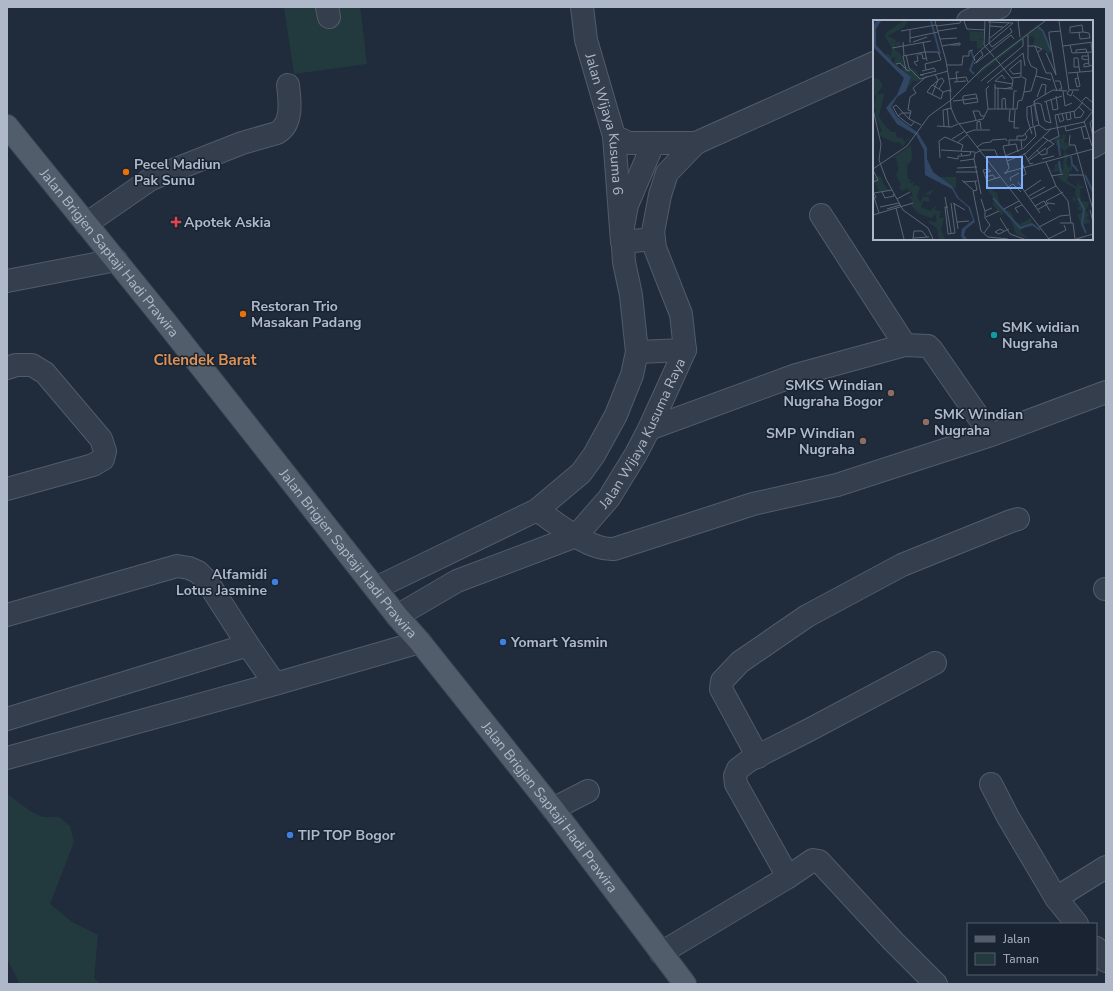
<svg xmlns="http://www.w3.org/2000/svg" width="1113" height="991" viewBox="0 0 1113 991" font-family="'Nunito Sans',sans-serif">
  <rect width="100%" height="100%" fill="#202c3c"/>
  <g fill="#223a3d">
    <path d="M284,7H360L367,64L294,74Z"/>
    <path d="M7,794L30,811L43,817H59L70,826L74,842L50,904L72,922L98,935L94,978L100,984H20L7,959Z"/>
  </g>
  <g fill="none" stroke-linecap="round" stroke-linejoin="round">
    <defs>
      <g id="minor">
        <path d="M327,7L329,17"/>
        <path id="s1" d="M582,7L586,40L614,136L622,242L654,239"/>
        <path d="M968,21L1000,7"/>
        <path d="M614,136L629,143H696L874,63"/>
        <path d="M1092,147L1106,139"/>
        <path d="M821,215L905,345"/>
        <path d="M86,224L151,179L242,143L277,133C293,124 290,101 288,85"/>
        <path d="M7,281L116,260"/>
        <path d="M637,352L685,350"/>
        <path d="M7,368L16,365H32L45,373L101,439L105,451L103,459L93,465L7,489"/>
        <path d="M649,429L796,375L905,345L928,346L932,350L991,435"/>
        <path d="M537,510C556,523 590,551 614,549L753,504L837,485L991,435L1106,392"/>
        <path d="M376,588L537,510L581,473L594,455L616,415L632,375L637,352L631,295L624,262L622,232L627,205L653,144"/>
        <path d="M1105,589H1106"/>
        <path d="M7,615L177,566L189,568L198,572L207,581L248,645L275,684"/>
        <path id="s2" d="M397,616L457,581L576,536L609,498L636,454L649,429L685,350L681,314L655,248L653,232L660,195L667,173L696,143"/>
        <path d="M7,719L248,645"/>
        <path d="M758,757L721,689L722,681L740,662L807,616L902,565L1011,521L1018,519"/>
        <path d="M7,758L275,684L420,642"/>
        <path d="M991,784L1008,817L1056,898L1077,924"/>
        <path d="M553,809L588,791"/>
        <path d="M788,877L736,784L735,776L738,769L750,760L809,730L935,663"/>
        <path d="M1056,898L1106,867"/>
        <path d="M1096,948L1106,961"/>
        <path d="M661,953L788,877L813,860L819,861L893,941L936,984"/>
      </g>
      <g id="primary">
        <path id="s3" d="M7,126L165,321L397,616L420,642L553,809L685,984"/>
      </g>
    </defs>
    <use href="#minor" stroke="#525b6a" stroke-width="24"/>
    <use href="#primary" stroke="#3d4755" stroke-width="24"/>
    <use href="#minor" stroke="#343e4c" stroke-width="22"/>
    <use href="#primary" stroke="#525d6c" stroke-width="22"/>
  </g>
  <g fill="#e8710a" stroke="#192331" stroke-width="1.5">
    <circle cx="126" cy="172" r="4"/>
    <circle cx="243" cy="314" r="4"/>
  </g>
  <path fill="#e0444e" stroke="#192331" stroke-width="1.5" d="M174 216h4v4h4v4h-4v4h-4v-4h-4v-4h4z"/>
  <circle fill="#0f9aa8" stroke="#192331" stroke-width="1.5" cx="994" cy="335" r="4"/>
  <g fill="#8d6e63" stroke="#192331" stroke-width="1.5">
    <circle cx="891" cy="393" r="4"/>
    <circle cx="926" cy="422" r="4"/>
    <circle cx="863" cy="441" r="4"/>
  </g>
  <g fill="#3f7fe0" stroke="#192331" stroke-width="1.5">
    <circle cx="275" cy="582" r="4"/>
    <circle cx="503" cy="642" r="4"/>
    <circle cx="290" cy="835" r="4"/>
  </g>
  <g text-anchor="middle" stroke-width="3" stroke-linejoin="round" paint-order="stroke">
    <g font-size="14" fill="#afb8c8" stroke="#192331">
      <text dy="5" stroke="none"><textPath href="#s1" startOffset="120">Jalan Wijaya Kusuma 6</textPath></text>
      <text dy="5" stroke="none"><textPath href="#s3" startOffset="163">Jalan Brigjen Saptaji Hadi Prawira</textPath></text>
      <text dy="5" stroke="none"><textPath href="#s2" startOffset="320">Jalan Wijaya Kusuma Raya</textPath></text>
      <text dy="5" stroke="none"><textPath href="#s3" startOffset="547">Jalan Brigjen Saptaji Hadi Prawira</textPath></text>
      <text dy="5" stroke="none"><textPath href="#s3" startOffset="871">Jalan Brigjen Saptaji Hadi Prawira</textPath></text>
    </g>
    <g font-size="14" font-weight="bold" fill="#afb8c8" stroke="#192331" text-anchor="start">
      <text x="134" y="169">Pecel Madiun<tspan x="134" dy="16">Pak Sunu</tspan></text>
      <text x="184" y="227">Apotek Askia</text>
      <text x="251" y="311">Restoran Trio<tspan x="251" dy="16">Masakan Padang</tspan></text>
      <text x="1002" y="332">SMK widian<tspan x="1002" dy="16">Nugraha</tspan></text>
      <text x="883" y="390" text-anchor="end">SMKS Windian<tspan x="883" dy="16">Nugraha Bogor</tspan></text>
      <text x="934" y="419">SMK Windian<tspan x="934" dy="16">Nugraha</tspan></text>
      <text x="855" y="438" text-anchor="end">SMP Windian<tspan x="855" dy="16">Nugraha</tspan></text>
      <text x="267" y="579" text-anchor="end">Alfamidi<tspan x="267" dy="16">Lotus Jasmine</tspan></text>
      <text x="511" y="647">Yomart Yasmin</text>
      <text x="298" y="840">TIP TOP Bogor</text>
    </g>
    <g font-size="15" font-weight="bold" fill="#dc9156" stroke="#192331">
      <text x="205" y="365">Cilendek Barat</text>
    </g>
  </g>
  <g transform="translate(873 20)">
    <rect width="220" height="220" fill="#202c3c"/>
    <path d="M30,1H35L31,7L14,16L23,20L22,23L27,21V26L22,25V30L27,33L32,46L43,50L48,59L44,62L41,60L34,69L38,57L30,51L28,45L25,43L24,47L20,44L23,37L19,38L18,42L12,36L14,33L18,36L19,28L12,17L13,13ZM169,1L164,6L170,11L178,33L174,34L173,31L160,24L162,19L160,16H155L105,55L107,60L103,55L108,48ZM96,11L111,12L110,19L105,20H110V28L104,29V21H97ZM0,58L6,59L10,66L4,73L6,75L9,73L11,75L6,96L10,103L18,112H23L24,118H29L32,122L41,113L29,127L27,122L23,123L5,115L9,111L2,95L3,88L0,87L3,79V75H0L2,68L0,69ZM190,114L193,115L191,122L195,124L192,125L197,126L191,132L196,135L193,143L196,148L198,145L206,147H199V151L197,150L194,161L204,167L205,159L206,165L212,167L207,169L208,181L216,182L214,189H209L210,192L213,190L216,196L213,198L218,202L210,205L213,213L204,195L210,192L203,188L207,186L199,179L202,176L203,182L207,184L202,174L203,169L188,160L185,156L188,151L177,152L182,149V144H187L190,152L191,130L184,126L180,119L188,115L187,119L189,118ZM38,125L39,140L34,146L35,159L38,160L36,163L41,162L40,166L44,165L47,168L44,176L47,183L51,174L61,169L57,175L51,174V177H56V182L50,181L48,187L58,191L60,188L64,185L61,190L68,191L66,198H71L68,209L72,219H66L64,208L56,203L57,200L61,203L64,201L62,193L59,198L46,194L38,185L39,180L35,177L40,176L39,173L33,168L30,171L26,168L28,165L23,155L26,147L23,146L25,145L23,138H20ZM7,156L11,164L15,170L6,172L5,169L0,157ZM67,157H83V169L71,162ZM111,157L120,171L124,173L127,187L138,192L142,201L147,204L158,198L159,207H152L147,211L155,219L143,214L136,195L130,192V195L127,194L119,183L123,181L115,171Z" fill="#223a3d"/>
    <path d="M3,1H8L3,9V25L21,44L38,57L33,71L24,77L18,87L24,97L45,113L54,128V139L60,152L79,166L86,178L97,187L102,202L93,209L91,215L94,219H90L88,216L89,209L100,200L95,187L84,178L79,169L52,155L51,130L43,115L24,104L13,88L24,75L31,58L0,27V6Z" fill="#324765"/>
    <path fill="none" stroke="#324765" stroke-width="2" d="M58,1L67,34M165,7L170,11L178,31M98,31L101,39L97,50L101,54M161,81L164,101M185,120L187,136M198,136L199,144L205,151M186,141L188,153M212,155L220,172M120,178L147,208L159,204L167,210M205,178L211,189L209,204L213,213"/>
    <path fill="none" stroke="#596474" stroke-width="1" d="M62,1L73,41L78,72M91,1L94,9L112,10M112,1L111,25L121,37M117,1L116,23L119,27L139,12L137,8M145,1L147,17M186,1L196,70M115,2L140,3M63,6L87,3L88,1M117,6L130,7M28,11L63,5M65,11L84,8M197,13V7L209,5L210,12M198,13L210,12L216,13L217,18L207,19L206,12M176,15V12L188,11M37,18L65,12M117,18L136,3M67,19L84,18M30,22L31,36M40,22L54,17M37,23V10M218,23L220,37M197,25L199,33L220,32M69,26L87,23V25H78M155,26H162L173,53H178L184,71M162,26L169,29L165,32M190,26L220,22M19,28L58,21M173,33L183,55L176,15M203,33V30L213,29L214,33M215,33L216,45L220,46M45,34H49L50,39L53,38M33,35L36,48L47,59L75,51M215,36H209V39L216,40M122,38L140,60L139,67L131,69M102,41L101,37L108,30L140,3M103,43L138,15L141,19M216,43L211,44V47L217,46M23,44L27,43L34,50M101,44L110,35L108,31M74,45H89L90,36H96V31L100,30M44,46L41,42L45,41L44,35M206,47H201V38H205L206,47L207,52M136,49L140,54L148,53M137,49L148,40M53,50L52,44L68,40L65,32H52L54,41M37,51L33,50L30,36L52,32L50,22M49,51L61,48L63,51M204,52L207,66M195,53L219,51M51,55H47L63,51M163,56L178,60M149,57L153,59L151,72M69,58L71,61L66,69L70,72L77,70M138,58L148,57V40M205,58L202,59L204,67L207,66M76,59L93,57L95,62M132,59L129,55L122,61L140,64M108,61L150,26V19M182,61H187L189,69H186M81,62L93,61M84,62L83,52H86M114,63L150,33L152,46M122,64V68L140,69M59,66L65,60L62,54M66,69L59,65L54,72L68,79L70,72M77,70L78,88L83,100L176,219M190,71L192,86L199,83M200,71L198,76L194,74L196,70H206M59,75L65,60L69,58M200,75L220,92M164,77L169,64L173,65L172,75M178,79L180,90L185,89L183,76M90,80L104,78M80,81L90,80V76L103,74L105,82L91,84L90,80M209,81L213,77L220,83M171,82L189,76M158,86L154,87V98L159,114M74,88L76,107M122,88V67M0,89L8,124L6,140L13,159L30,190L55,208L60,219M115,89L113,69L116,66M125,89V68M129,89V79L132,78L133,89M137,90L136,101L141,102M140,90L141,71H144M142,90L141,108H146M201,91L202,98L208,97L211,92L206,87M38,93H29L25,96L38,106L41,102M193,93L194,100L198,99L197,92M185,95L187,102L191,100L189,94M25,96L20,87L23,85L36,99M220,99L217,103L220,117M103,100L100,91H106L108,96H111M211,101L219,126M86,104L110,99L115,89H144L145,81L149,80L151,72L158,71L163,55L164,49L158,46L155,39V15M48,105L36,99L38,91L35,90L37,77L43,73L40,68L54,56M64,106L78,107L85,104M160,106L158,86L164,83L168,84L172,101L178,103L173,81M192,106L193,111L213,106M71,107L70,90L79,88M208,107L211,119L216,118M104,109V102L107,101L108,109M178,109L173,110L166,105L161,81L180,70L194,71M93,113L101,110H117M197,115L196,125H202L220,190M79,119L92,111M144,120V116H150L157,108L166,105M176,121L186,116L182,95L202,91L210,82M84,123L94,115M136,125V120H152L154,117L152,114M104,127L110,123L118,122L119,120L133,119L134,121M150,129L163,116L161,106M68,130L102,132M106,130H122L125,138M164,130L168,135L174,134V129L181,124L170,117M107,131L102,133L101,139L108,174M151,133L157,144L160,143M89,136L97,135L98,131M132,136L149,129L148,120M74,137L85,139V136H89L88,133M67,138L66,121L72,117L90,125L88,131M155,139L175,120M169,139L181,136M87,141L101,139M134,141L152,134L178,109L211,102L220,91M155,141L173,128M135,145L130,126L143,124L145,132M84,148L104,147M0,149L34,126L56,96L78,80L109,49L172,1M0,150L5,160L0,162M83,152H105M111,153L118,151L115,149L110,150L114,161L127,157M131,153L220,129M132,154L136,148L135,143M196,155H210M149,156L153,154L150,145M178,156L190,154M112,157L120,155L123,159M89,160L101,171M102,161L104,170L100,171L108,211L115,217L135,219M138,161L137,158L146,153M90,162L104,161M145,162L167,193M183,166L195,181L198,203M135,167L140,164L148,172M152,171L168,160M9,172L12,178L21,176L20,174M156,176L172,167M1,177L6,193M72,177L78,213M3,178L1,173L19,170M24,179L37,172M108,179L112,191L119,188M158,179L183,166L173,142M80,183L92,190M81,183L85,209M175,184L173,181L190,172M162,186L171,181L177,191M7,187L26,183M75,187H72L75,214L82,213L78,183M23,188L31,219M14,189L27,185M131,189L146,181M164,190L176,183L182,184M217,190L220,202M145,193L142,188L149,185M0,195L40,183M113,197L126,191M127,198L137,214L151,219M84,202L96,201M187,203H200L202,219M166,207L187,196L196,195M131,211L127,209L122,212L126,214L136,209M111,213L117,205L112,198V191M40,218L56,217M40,219L41,211H49L54,217M175,219L193,210L191,205M203,219L220,214"/>
    <path fill="#7daeff" fill-opacity="0.15" stroke="#7daeff" stroke-width="2" d="M114,137H149V168H114Z"/>
    <rect width="220" height="220" fill="none" stroke="#afb8c8" stroke-width="2"/>
  </g>
  <rect width="1113" height="991" fill="none" stroke="#afb8c8" stroke-width="16"/>
  <rect x="967" y="923" width="130" height="52" fill="#192331" stroke="#555f6d"/>
  <rect x="975" y="936" width="20" height="6" fill="#525d6c" stroke="#555f6d"/>
  <text x="1003" y="943" font-size="12" fill="#afb8c8">Jalan</text>
  <rect x="975" y="953" width="20" height="12" fill="#223a3d" stroke="#555f6d"/>
  <text x="1003" y="963" font-size="12" fill="#afb8c8">Taman</text>
</svg>
